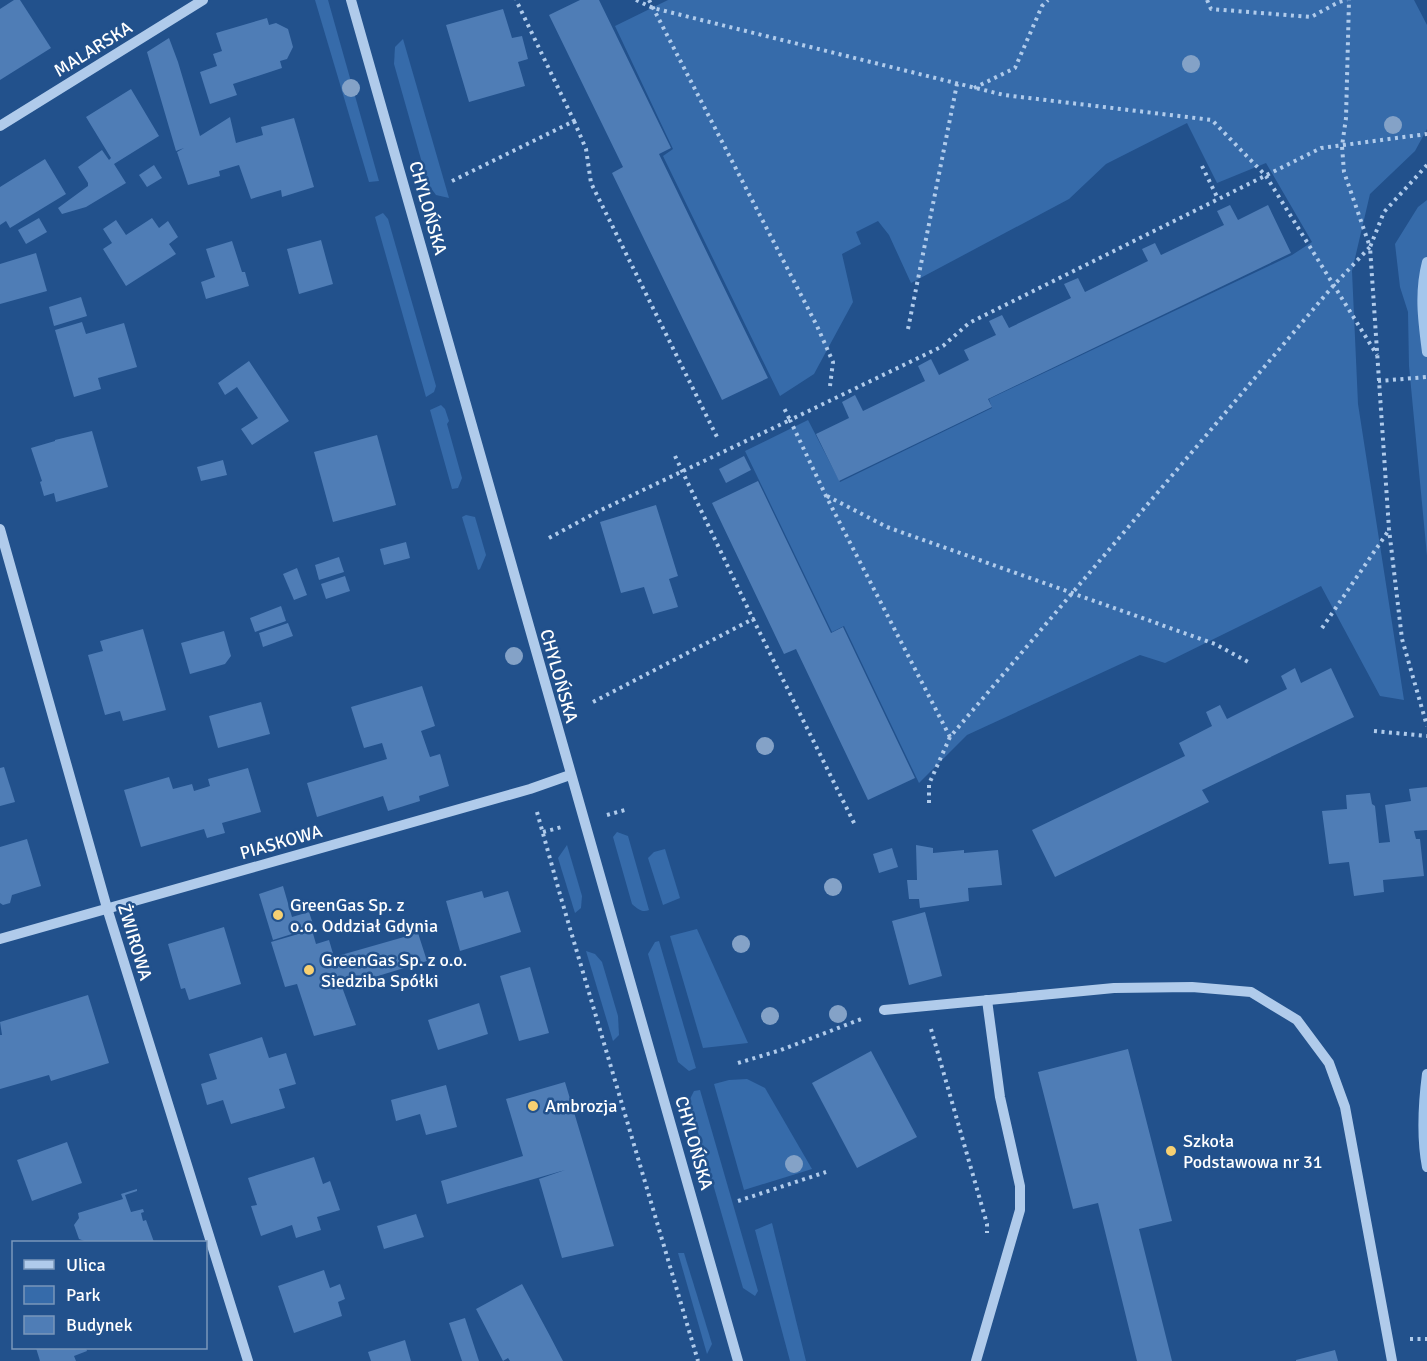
<svg xmlns="http://www.w3.org/2000/svg" width="1427" height="1361" viewBox="0 0 1427 1361" font-family="Signika,sans-serif">
  <rect width="100%" height="100%" fill="#22518c"/>
  <g fill="#366baa">
    <path d="M315,0H328L379,181L369,182Z"/>
    <path d="M668,0H1414L1427,25V129L1415,151L1370,194L1352,271L1358,404L1404,700L1380,696L1321,586L1165,663L1140,655L967,735L919,783L844,626L832,632L745,451L808,420L840,482L992,408L989,399L1292,255L1312,242L1266,163L1217,183L1187,123L1106,164L1069,199L911,283L889,235L878,221L856,232L861,244L842,254L853,302L814,374L780,396L663,156L673,149L615,26Z"/>
    <path d="M403,39L449,198L436,195L428,184L394,64L395,47Z"/>
    <path d="M1427,200V556L1409,366L1408,312L1400,287L1395,244L1418,207Z"/>
    <path d="M383,213L388,219L436,386L434,392L426,397L375,217Z"/>
    <path d="M441,405L445,409L449,421L447,424L462,478L458,488L452,489L430,410Z"/>
    <path d="M466,515L475,517L486,555L480,569L478,570L462,517Z"/>
    <path d="M617,832L628,836L649,910C642,913 638,909 632,904L613,837Z"/>
    <path d="M567,845L582,896L581,908L575,913L558,858Z"/>
    <path d="M665,849L680,898L663,905L648,858L654,852Z"/>
    <path d="M697,929L748,1043L703,1048L670,936Z"/>
    <path d="M659,941L696,1068L689,1071L678,1062L648,954L655,942Z"/>
    <path d="M586,951L595,954L602,962L618,1016L619,1035L613,1041Z"/>
    <path d="M747,1079L765,1088L812,1169L744,1190L714,1084L729,1080Z"/>
    <path d="M700,1090L758,1291L755,1296L743,1288L689,1101L694,1091Z"/>
    <path d="M772,1223L806,1361H790L755,1230Z"/>
    <path d="M678,1253H684L712,1344L707,1354Z"/>
  </g>
  <g fill="none" stroke-linecap="round" stroke-linejoin="round">
    <g stroke="#a4c6ec" stroke-width="10">
      <path d="M1427,262C1419,293 1423,321 1427,352"/>
      <path d="M1427,1074C1423,1105 1421,1136 1427,1167"/>
    </g>
  </g>
  <g fill="#4f7db6">
    <path d="M14,0H20L51,48L0,80V9Z"/>
    <path d="M580,0H599L671,148L659,154L768,378L722,400L612,173L623,167L549,15Z"/>
    <path d="M503,9L512,38L522,36L528,59L518,62L525,86L469,102L446,25Z"/>
    <path d="M267,18L269,25L276,23L288,29L293,47L287,59L280,61L282,68L233,84L237,95L210,104L200,72L217,66L213,54L222,51L216,33Z"/>
    <path d="M169,38L178,62L200,136L230,117L236,143L263,135L261,127L294,118L314,187L282,197L281,190L251,199L239,165L219,171L220,176L188,185L177,152L184,148L176,151L147,52Z"/>
    <path d="M131,89L159,136L114,164L126,183L86,207L62,214L58,208L88,186V183L78,167L102,150L109,160L111,158L86,117Z"/>
    <path d="M45,159L66,194L10,228L6,221L0,225V187Z"/>
    <path d="M154,165L162,178L147,187L139,175Z"/>
    <path d="M1230,205L1238,220L1268,205L1291,253L988,399L992,407L839,481L816,434L849,418L842,402L855,395L863,411L925,381L918,366L931,359L939,375L969,360L964,350L996,335L989,321L1002,315L1009,328L1071,298L1064,284L1078,278L1085,292L1148,261L1142,249L1155,243L1161,255L1224,225L1217,211Z"/>
    <path d="M39,218L47,232L26,244L18,230Z"/>
    <path d="M152,218L159,228L168,221L178,237L169,244L176,254L126,286L103,249L112,243L103,229L116,220L126,235Z"/>
    <path d="M321,240L333,284L299,294L287,249Z"/>
    <path d="M232,241L242,272H245L249,286L206,299L201,282L215,277L206,249Z"/>
    <path d="M36,253L47,291L0,304V264Z"/>
    <path d="M81,297L87,316L54,326L49,307Z"/>
    <path d="M82,322L86,334L124,323L137,367L98,378L101,389L74,397L55,330Z"/>
    <path d="M249,361L289,421L252,445L241,429L258,418L237,387L225,395L218,383Z"/>
    <path d="M92,431L108,487L56,502L54,493L44,496L40,482L42,481L31,448L55,441V440Z"/>
    <path d="M377,435L396,505L333,522L314,452Z"/>
    <path d="M744,456L751,470L726,483L719,469Z"/>
    <path d="M223,460L227,475L201,481L197,467Z"/>
    <path d="M758,481L831,633L843,627L915,778L868,800L796,649L784,654L712,503Z"/>
    <path d="M656,505L678,576L669,579L678,607L653,614L644,587L621,593L600,522Z"/>
    <path d="M406,542L410,558L384,565L380,549Z"/>
    <path d="M339,557L344,572L319,580L315,565Z"/>
    <path d="M297,568L307,595L294,600L283,574Z"/>
    <path d="M345,576L350,591L326,599L321,584Z"/>
    <path d="M281,606L286,621L255,632L250,618Z"/>
    <path d="M288,623L293,636L263,647L259,633Z"/>
    <path d="M143,629L166,710L123,721L120,711L105,715L88,655L103,651L100,641Z"/>
    <path d="M224,631L231,656L225,664L190,674L181,643Z"/>
    <path d="M1295,668L1301,683L1331,668L1354,717L1202,790L1209,802L1055,877L1032,830L1185,756L1179,743L1212,726L1206,712L1220,705L1227,719L1287,689L1281,676Z"/>
    <path d="M422,686L435,726L421,731L430,757L440,754L449,786L419,796L420,801L388,811L383,796L317,817L307,783L387,759L382,743L364,748L351,707Z"/>
    <path d="M261,702L270,734L218,748L209,716Z"/>
    <path d="M4,767L15,802L0,806V768Z"/>
    <path d="M248,768L261,812L222,823L225,833L207,838L204,829L141,847L124,790L169,777L173,789L192,784L194,791L210,786L208,779Z"/>
    <path d="M1427,787V830L1414,831L1416,839H1420L1424,876L1383,880L1384,892L1354,896L1349,862L1329,864L1322,811L1347,809L1346,795L1370,793L1372,804L1375,806L1379,843L1390,842L1385,805L1411,801L1409,789Z"/>
    <path d="M27,839L41,886L12,895L10,903L3,905L0,903V847Z"/>
    <path d="M916,845L933,848V853L964,850V853L998,850L1002,885L968,888L969,901L920,908L919,899H909L907,880H917Z"/>
    <path d="M892,848L898,867L879,873L873,854Z"/>
    <path d="M283,886L292,917L309,912L314,927L273,940L259,894Z"/>
    <path d="M482,891L484,898L508,891L521,932L460,951L446,901Z"/>
    <path d="M925,912L942,976L909,985L892,921Z"/>
    <path d="M224,927L241,984L189,1000L185,988L181,989L168,944Z"/>
    <path d="M312,930L316,944L329,940L334,957L418,933L427,961L342,987L356,1025L314,1036L297,984L285,987L271,942Z"/>
    <path d="M530,967L549,1033L519,1041L500,976Z"/>
    <path d="M88,995L109,1063L51,1081L49,1075L0,1089V1035H2L0,1022Z"/>
    <path d="M479,1003L488,1034L438,1050L428,1020Z"/>
    <path d="M262,1037L269,1058L286,1053L296,1084L279,1089L285,1108L231,1124L223,1100L207,1105L201,1084L217,1079L209,1054Z"/>
    <path d="M1128,1049L1172,1221L1139,1229L1172,1361H1137L1098,1203L1073,1209L1038,1072Z"/>
    <path d="M871,1051L917,1137L857,1168L812,1083Z"/>
    <path d="M565,1082L614,1246L562,1258L539,1179L565,1170L447,1204L441,1181L523,1156L506,1099Z"/>
    <path d="M446,1085L457,1127L426,1135L420,1114L396,1121L391,1100Z"/>
    <path d="M67,1142L82,1183L32,1201L17,1160Z"/>
    <path d="M314,1157L323,1184L330,1181L340,1210L317,1217L321,1230L296,1238L292,1225L261,1236L251,1206L257,1205L248,1178Z"/>
    <path d="M137,1189V1191L125,1195L131,1212L143,1209L144,1212L141,1213L143,1221L146,1220L154,1242H87L79,1239L74,1225L79,1218L78,1213L123,1199L121,1194Z"/>
    <path d="M416,1214L424,1237L384,1249L377,1226Z"/>
    <path d="M324,1270L330,1288L340,1284L345,1299L338,1302L342,1316L294,1333L278,1286Z"/>
    <path d="M522,1284L550,1336L563,1361H510L508,1358L503,1361L476,1309Z"/>
    <path d="M465,1318L479,1361H462L449,1323Z"/>
    <path d="M405,1340L411,1361H371L368,1352Z"/>
    <path d="M36,1348H86L87,1351L74,1356L76,1361H40Z"/>
    <path d="M1335,1350L1338,1361H1296V1360Z"/>
  </g>
  <g fill="none" stroke-linecap="round" stroke-linejoin="round">
    <g stroke="#b0cbeb" stroke-width="4" stroke-dasharray="3 4.5" stroke-linecap="butt">
      <path d="M636,0L653,8L1004,95L1212,120L1266,176L1377,355"/>
      <path d="M649,0L817,326L833,362L830,386"/>
      <path d="M1207,0L1211,9L1311,17L1339,2L1347,0"/>
      <path d="M974,88L1015,68L1042,6L1048,0"/>
      <path d="M574,121L586,149L591,183L717,437"/>
      <path d="M1427,165L1384,212L1370,247L1389,529L1402,639L1427,726"/>
      <path d="M1202,166L1218,199"/>
      <path d="M452,181L574,121L516,0"/>
      <path d="M908,329L957,84"/>
      <path d="M1378,381L1427,377"/>
      <path d="M675,456L753,619"/>
      <path d="M827,496L887,527L1215,644L1250,663"/>
      <path d="M549,538L597,512L790,420L784,408"/>
      <path d="M1322,628L1389,530"/>
      <path d="M593,702L753,619L855,825"/>
      <path d="M1374,731L1427,736"/>
      <path d="M950,737L826,496L790,420L943,346L969,323L1321,148L1427,134"/>
      <path d="M929,803V784L950,737L1333,286L1370,247L1344,172L1342,146L1346,118L1349,0"/>
      <path d="M537,812L561,898L698,1361"/>
      <path d="M607,815L625,810"/>
      <path d="M543,832L562,827"/>
      <path d="M931,1029L987,1224V1233"/>
      <path d="M738,1063L781,1050L864,1018"/>
      <path d="M738,1201L826,1172"/>
      <path d="M1410,1339H1427"/>
    </g>
    <g stroke="#b0cbeb" stroke-width="10">
      <path d="M351,0L738,1361"/>
      <path d="M0,126L203,0"/>
      <path d="M0,529L107,908L248,1361"/>
      <path d="M0,939L530,789L570,775"/>
      <path d="M884,1010L1114,988L1192,987L1251,992L1297,1020L1329,1063L1345,1107L1392,1361"/>
      <path d="M976,1361L1020,1210V1186L1000,1097L987,1000"/>
    </g>
  </g>
  <g fill="#84a2c7">
    <circle cx="1191" cy="64" r="9"/>
    <circle cx="351" cy="88" r="9"/>
    <circle cx="1393" cy="125" r="9"/>
    <circle cx="514" cy="656" r="9"/>
    <circle cx="765" cy="746" r="9"/>
    <circle cx="833" cy="887" r="9"/>
    <circle cx="741" cy="944" r="9"/>
    <circle cx="838" cy="1014" r="9"/>
    <circle cx="770" cy="1016" r="9"/>
    <circle cx="794" cy="1164" r="9"/>
  </g>
  <g fill="#f7d072" stroke="#22518c" stroke-width="2">
    <circle cx="278" cy="915" r="6"/>
    <circle cx="309" cy="970" r="6"/>
    <circle cx="533" cy="1106" r="6"/>
    <circle cx="1171" cy="1151" r="6"/>
  </g>
  <g text-anchor="middle" stroke-width="5" stroke-linejoin="round" paint-order="stroke">
    <g font-size="18" fill="#fff" stroke="#22518c">
      <text transform="translate(93 49) rotate(-32)" y="6">MALARSKA</text>
      <text transform="translate(428 208) rotate(74)" y="6">CHYLOŃSKA</text>
      <text transform="translate(559 676) rotate(74)" y="6">CHYLOŃSKA</text>
      <text transform="translate(281 842) rotate(-16)" y="6">PIASKOWA</text>
      <text transform="translate(135 942) rotate(73)" y="6">ŻWIROWA</text>
      <text transform="translate(694 1143) rotate(74)" y="6">CHYLOŃSKA</text>
    </g>
    <g font-size="18" fill="#fff" stroke="#22518c" text-anchor="start">
      <text x="290" y="911">GreenGas Sp. z<tspan x="290" dy="21">o.o. Oddział Gdynia</tspan></text>
      <text x="321" y="966">GreenGas Sp. z o.o.<tspan x="321" dy="21">Siedziba Spółki</tspan></text>
      <text x="545" y="1112">Ambrozja</text>
      <text x="1183" y="1147">Szkoła<tspan x="1183" dy="21">Podstawowa nr 31</tspan></text>
    </g>
  </g>
  <rect x="12" y="1241" width="195" height="108" fill="#22518c" stroke="#7a97ba" stroke-width="1.5"/>
  <rect x="24" y="1260" width="30" height="9" fill="#b0cbeb" stroke="#7a97ba" stroke-width="1.5"/>
  <text x="66" y="1271" font-size="18" fill="#ffffff">Ulica</text>
  <rect x="24" y="1286" width="30" height="18" fill="#366baa" stroke="#7a97ba" stroke-width="1.5"/>
  <text x="66" y="1301" font-size="18" fill="#ffffff">Park</text>
  <rect x="24" y="1316" width="30" height="18" fill="#4f7db6" stroke="#7a97ba" stroke-width="1.5"/>
  <text x="66" y="1331" font-size="18" fill="#ffffff">Budynek</text>
</svg>
